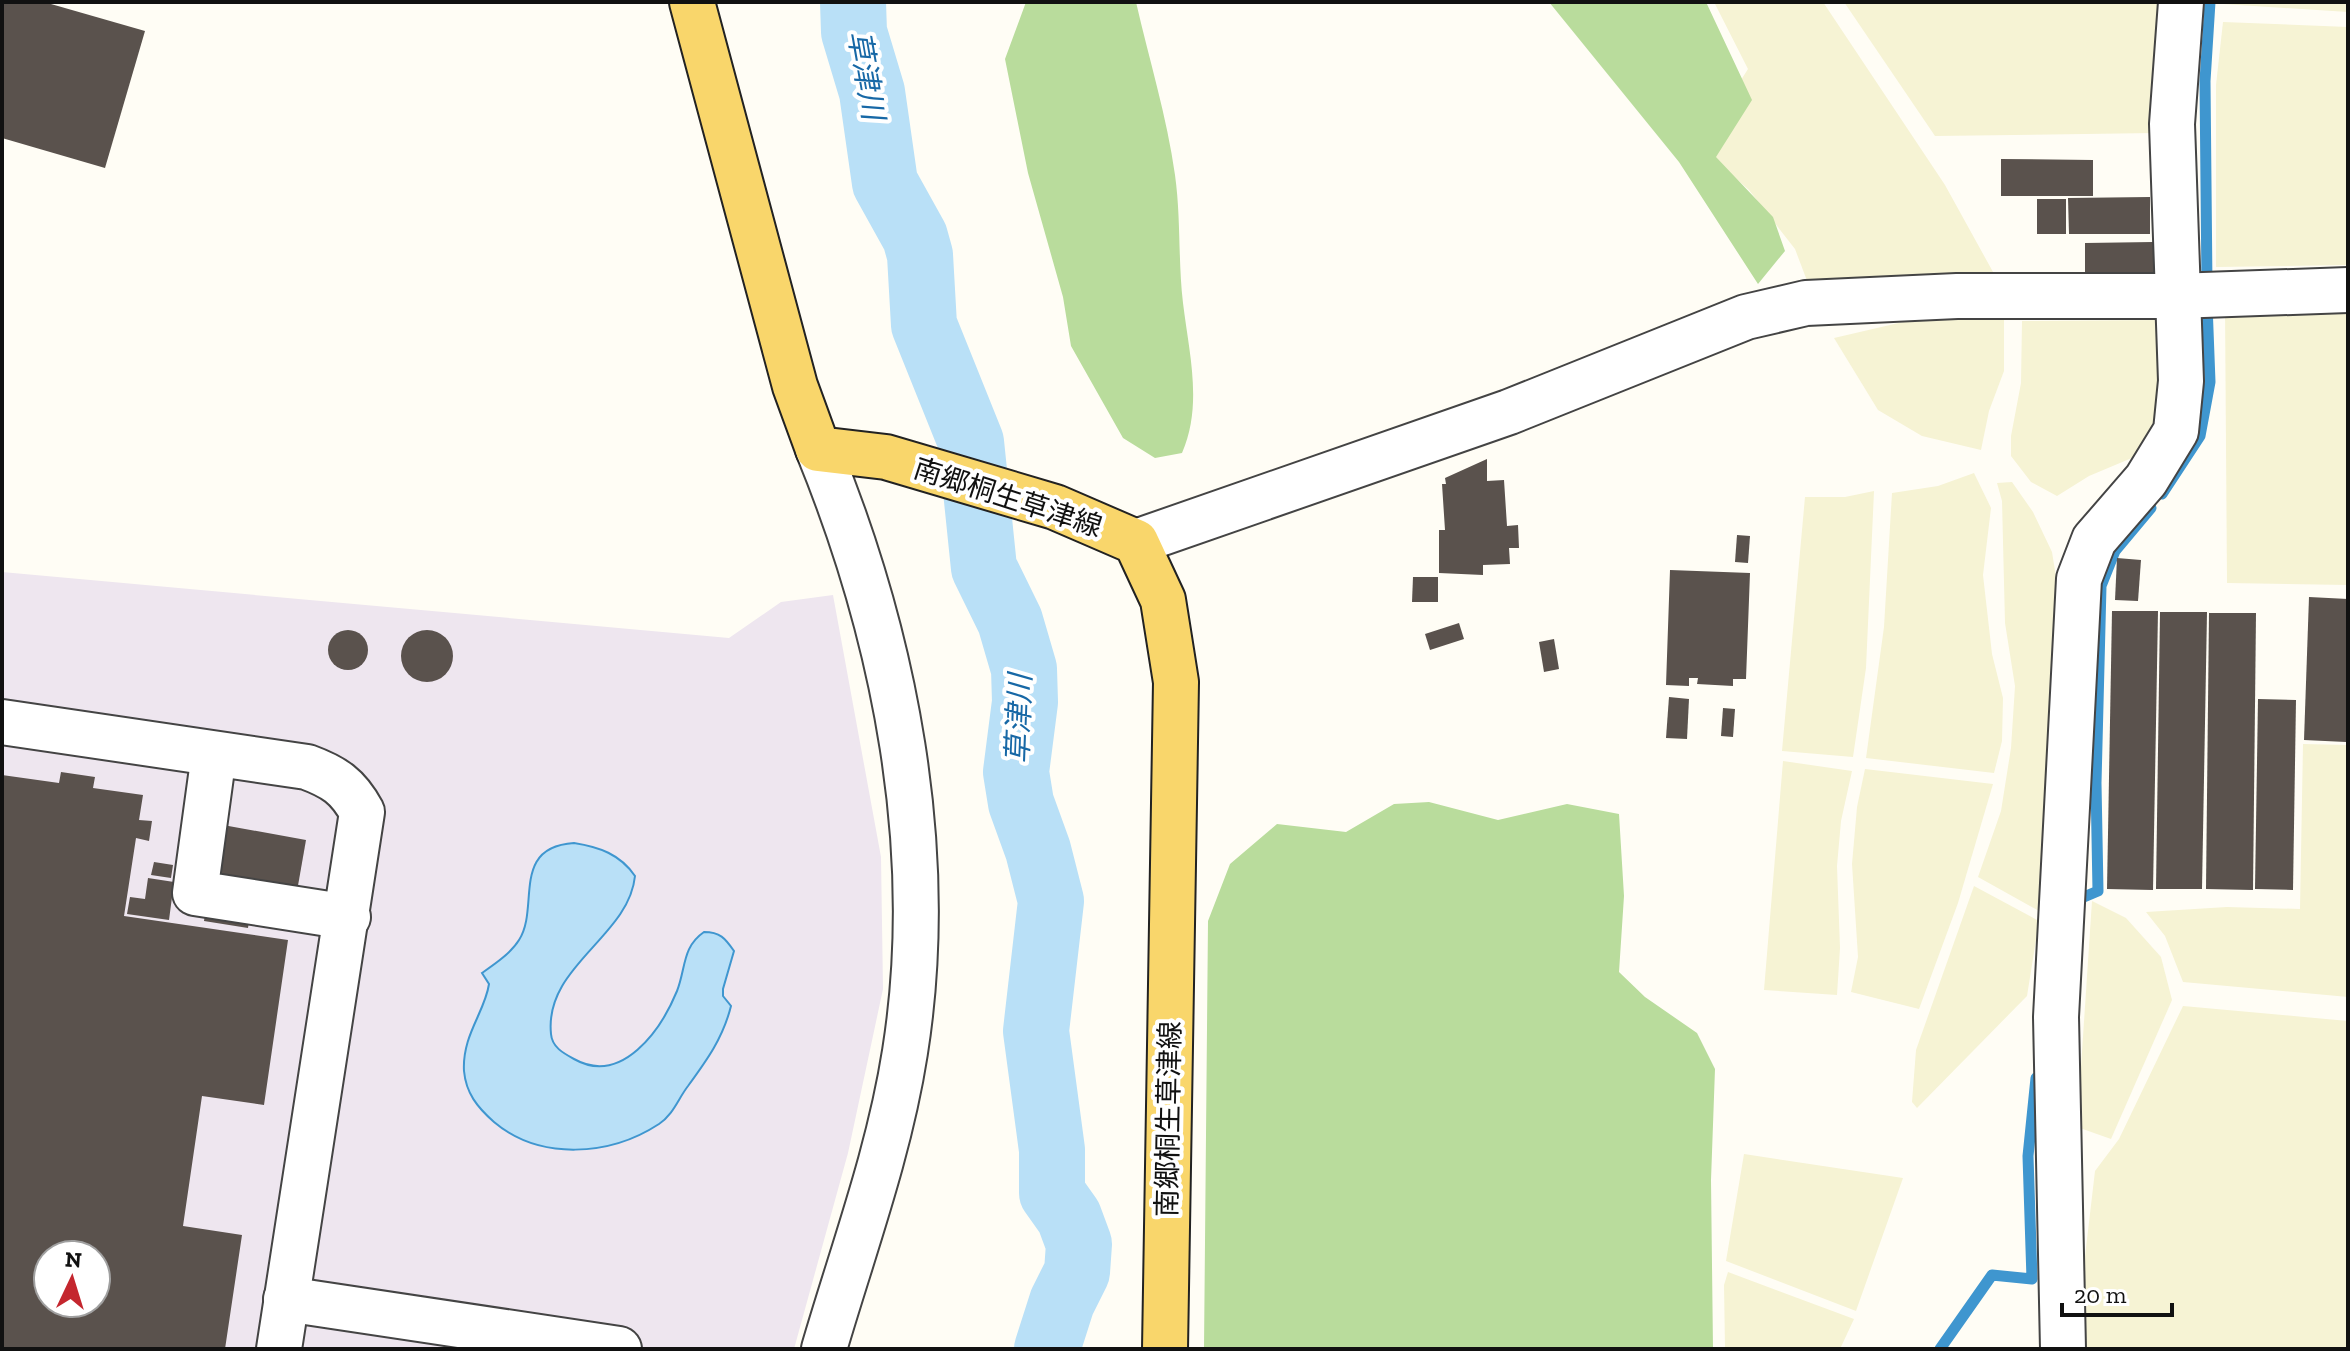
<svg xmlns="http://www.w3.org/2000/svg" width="2350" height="1351" viewBox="0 0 2350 1351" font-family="'Zilla Slab','Noto Sans JP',serif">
  <rect width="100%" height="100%" fill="#fffdf5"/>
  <path fill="#eee6ef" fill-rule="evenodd" d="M2,572L729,638L781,602L833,595L881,857L883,989L848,1153L794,1349H2ZM48,1255H96V1303H48Z"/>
  <g fill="#f6f3d4">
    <path d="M1714,2H1823L1945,185L1998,281L1809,286L1795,249L1749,190L1699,146L1748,69Z"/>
    <path d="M1844,2H2162L2155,133L1935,136Z"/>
    <path d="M2224,2H2348V12L2223,4Z"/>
    <path d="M2223,22L2348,27V265L2216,267V85Z"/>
    <path d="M2348,306V585L2227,583L2225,308Z"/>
    <path d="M1920,318L2004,320V371L1989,411L1981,450L1922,436L1878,410L1834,338Z"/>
    <path d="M2160,320L2162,376L2156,427L2139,455L2089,476L2057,496L2031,482L2011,456V436L2021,383L2022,321Z"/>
    <path d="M1974,473L1991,508L1983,575L1992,654L2003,698L2002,741L1994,773L1866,758L1884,627L1892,493L1938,486Z"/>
    <path d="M2012,482L2033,512L2052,552L2057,583L2046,909L2039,911L1978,877L2001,811L2011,748L2015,686L2005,623L2002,501L1997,483Z"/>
    <path d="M1874,491L1866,668L1853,757L1782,751L1805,497H1845Z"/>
    <path d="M2303,744L2348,745V997L2183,982L2165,936L2146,912L2227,907L2300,909Z"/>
    <path d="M1783,761L1852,771L1841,821L1837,866L1840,948L1837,995L1764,990Z"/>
    <path d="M1865,769L1993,784L1958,903L1919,1009L1851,992L1858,957L1852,864L1857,807Z"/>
    <path d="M1974,886L2039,921L2027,996L1917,1108L1912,1102L1916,1050Z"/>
    <path d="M2092,901L2126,918L2161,957L2172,1000L2111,1139L2077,1127Z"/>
    <path d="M2183,1006L2348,1021V1349H2078L2082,1282L2095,1171L2119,1139Z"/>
    <path d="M1744,1154L1903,1178L1856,1311L1726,1261Z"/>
    <path d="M1728,1272L1854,1319L1840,1349H1725L1724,1285Z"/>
  </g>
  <g fill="#b9dc9c">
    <path d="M1026,2H1136C1149,59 1167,117 1175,175C1181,218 1178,261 1183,303C1189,353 1203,405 1182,453L1155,458L1123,438L1071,346L1063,297L1028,173L1005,59Z"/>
    <path d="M1549,2H1706L1752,100L1716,157L1773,217L1785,251L1758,284L1679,162Z"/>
    <path d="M1429,802L1498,820L1567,804L1619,814L1624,896L1619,972L1645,997L1697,1033L1715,1069L1711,1180L1713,1349H1204L1208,921L1230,864L1277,824L1346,832L1394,804Z"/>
  </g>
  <path fill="#b9e0f7" stroke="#3f96cf" stroke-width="2" d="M574,843C599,847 620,854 635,876C629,937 544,966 551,1034C552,1047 563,1053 574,1059C622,1086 661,1030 677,991C686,968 682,947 704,932C720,932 725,938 734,951L723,989V996L731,1006C723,1038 707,1060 688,1086C678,1099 673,1115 659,1124C610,1156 540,1161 494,1122C477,1107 466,1093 464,1071C462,1035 485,1012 489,984L482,973C495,964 511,953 519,940C540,908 510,847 574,843Z"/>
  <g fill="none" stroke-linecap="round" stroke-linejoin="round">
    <g stroke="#3f96cf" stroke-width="11">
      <path d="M2207,287L2205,81L2210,2"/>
      <path d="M2162,494L2200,436L2210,382L2207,304"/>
      <path d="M2072,902L2098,891L2096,783L2101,586L2115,551L2151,508"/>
      <path d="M1940,1349L1992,1275L2032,1279L2028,1156L2036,1078"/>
    </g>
    <path stroke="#b9e0f7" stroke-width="66" d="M853,2L854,32L872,92L885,183L915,237L920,255L924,325L971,442L984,568L1010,621L1024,669L1025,702L1016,772L1021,803L1038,850L1051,901L1036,1031L1052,1150V1193L1069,1217L1079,1244L1077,1272L1062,1302L1047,1349"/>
  </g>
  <g fill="#5a524d" fill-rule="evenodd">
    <path d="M2,2H44L145,31L105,168L2,138Z"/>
    <path d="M2001,159L2093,160V196H2001Z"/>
    <path d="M2150,197V234H2069L2068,198Z"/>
    <rect x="2037" y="199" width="29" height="35"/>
    <path d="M2153,242L2154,273L2085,274V243Z"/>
    <path d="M1487,459V481L1504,480L1507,526L1518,525L1519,548H1509L1510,564L1483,565V575L1439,573V530H1445L1442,484H1446L1445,478Z"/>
    <path d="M1737,535L1750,536L1748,563L1735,562Z"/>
    <path d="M2117,558L2141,560L2138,601L2115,600Z"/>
    <path d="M1670,570L1750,573L1746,679H1733V686L1697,684L1698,678H1689V686L1666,685Z"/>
    <path d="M1413,577H1438V602H1412Z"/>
    <path d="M2309,597L2348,599L2346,742L2304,740Z"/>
    <path d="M2112,611H2158L2153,890L2107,889Z"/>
    <path d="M2160,612H2207L2202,889H2156Z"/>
    <path d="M2209,613H2256L2253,890L2206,889Z"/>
    <path d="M1459,623L1464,639L1430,650L1425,634Z"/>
    <circle cx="348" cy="650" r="20"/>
    <circle cx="427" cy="656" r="26"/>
    <path d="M1554,639L1559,669L1544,672L1539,642Z"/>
    <path d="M1669,697L1689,699L1687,739L1666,738Z"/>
    <path d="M2258,699L2296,700L2293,890L2255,889Z"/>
    <path d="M1723,708L1735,709L1733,737L1721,736Z"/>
    <path d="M61,772L95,777L93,788L143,795L139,820L152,821L149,841L136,838L124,916L288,940L264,1105L202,1096L183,1226L242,1235L225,1349H2V775L59,783ZM48,1255H96V1303H48Z"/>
    <path d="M223,825L306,840L296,897L213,882Z"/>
    <path d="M154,862L173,865L171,878L151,875Z"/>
    <path d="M148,878L174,882L169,920L127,914L130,897L145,899Z"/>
    <path d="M206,908L250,915L248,928L204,921Z"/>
  </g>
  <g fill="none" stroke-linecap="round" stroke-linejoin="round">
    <defs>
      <g id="minor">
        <path d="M818,449C895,637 937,850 905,1052C889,1154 853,1250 824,1349"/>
        <path d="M1136,542L1509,412L1746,317L1806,303L1957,296H2175L2348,290"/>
        <path d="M2,722L307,767C334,777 348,786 362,812L279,1349"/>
        <path d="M214,754L195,893L348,917"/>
        <path d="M286,1299L619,1349"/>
        <path d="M2063,1349L2056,1017L2079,579L2094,540L2146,480L2176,431L2181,381L2172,124L2181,2"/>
      </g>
      <path id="major" d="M692,2L795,386L818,449L886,457L1055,507L1136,542L1163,600L1176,682L1165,1349"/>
    </defs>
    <use href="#minor" stroke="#444" stroke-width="48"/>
    <use href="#major" stroke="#222" stroke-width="48"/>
    <use href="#minor" stroke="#fff" stroke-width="44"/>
    <use href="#major" stroke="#f9d66b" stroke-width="44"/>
  </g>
  <g text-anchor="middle" stroke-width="8" stroke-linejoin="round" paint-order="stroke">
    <g font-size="28" fill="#111" stroke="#fff">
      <text transform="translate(1008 497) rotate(18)" y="10">南郷桐生草津線</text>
      <text transform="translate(1168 1119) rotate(-89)" y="10">南郷桐生草津線</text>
    </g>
    <g font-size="30" font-style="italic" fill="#1768a6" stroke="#fff">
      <text transform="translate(866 75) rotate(80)" y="10">草津川</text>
      <text transform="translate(1019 719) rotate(-88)" y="10">草津川</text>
    </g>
  </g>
  <rect width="2350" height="1351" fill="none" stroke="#111111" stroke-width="8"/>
  <g transform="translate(72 1279) rotate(4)"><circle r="38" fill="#ffffff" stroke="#a0a0a0" stroke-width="2"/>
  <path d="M0-6L14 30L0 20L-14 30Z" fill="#c4262e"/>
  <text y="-12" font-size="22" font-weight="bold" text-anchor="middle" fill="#111111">N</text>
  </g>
  <path d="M2062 1303v12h110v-12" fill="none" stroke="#111111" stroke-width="4"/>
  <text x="2074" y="1303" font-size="24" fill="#111111" stroke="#ffffff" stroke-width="6" paint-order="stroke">20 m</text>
</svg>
